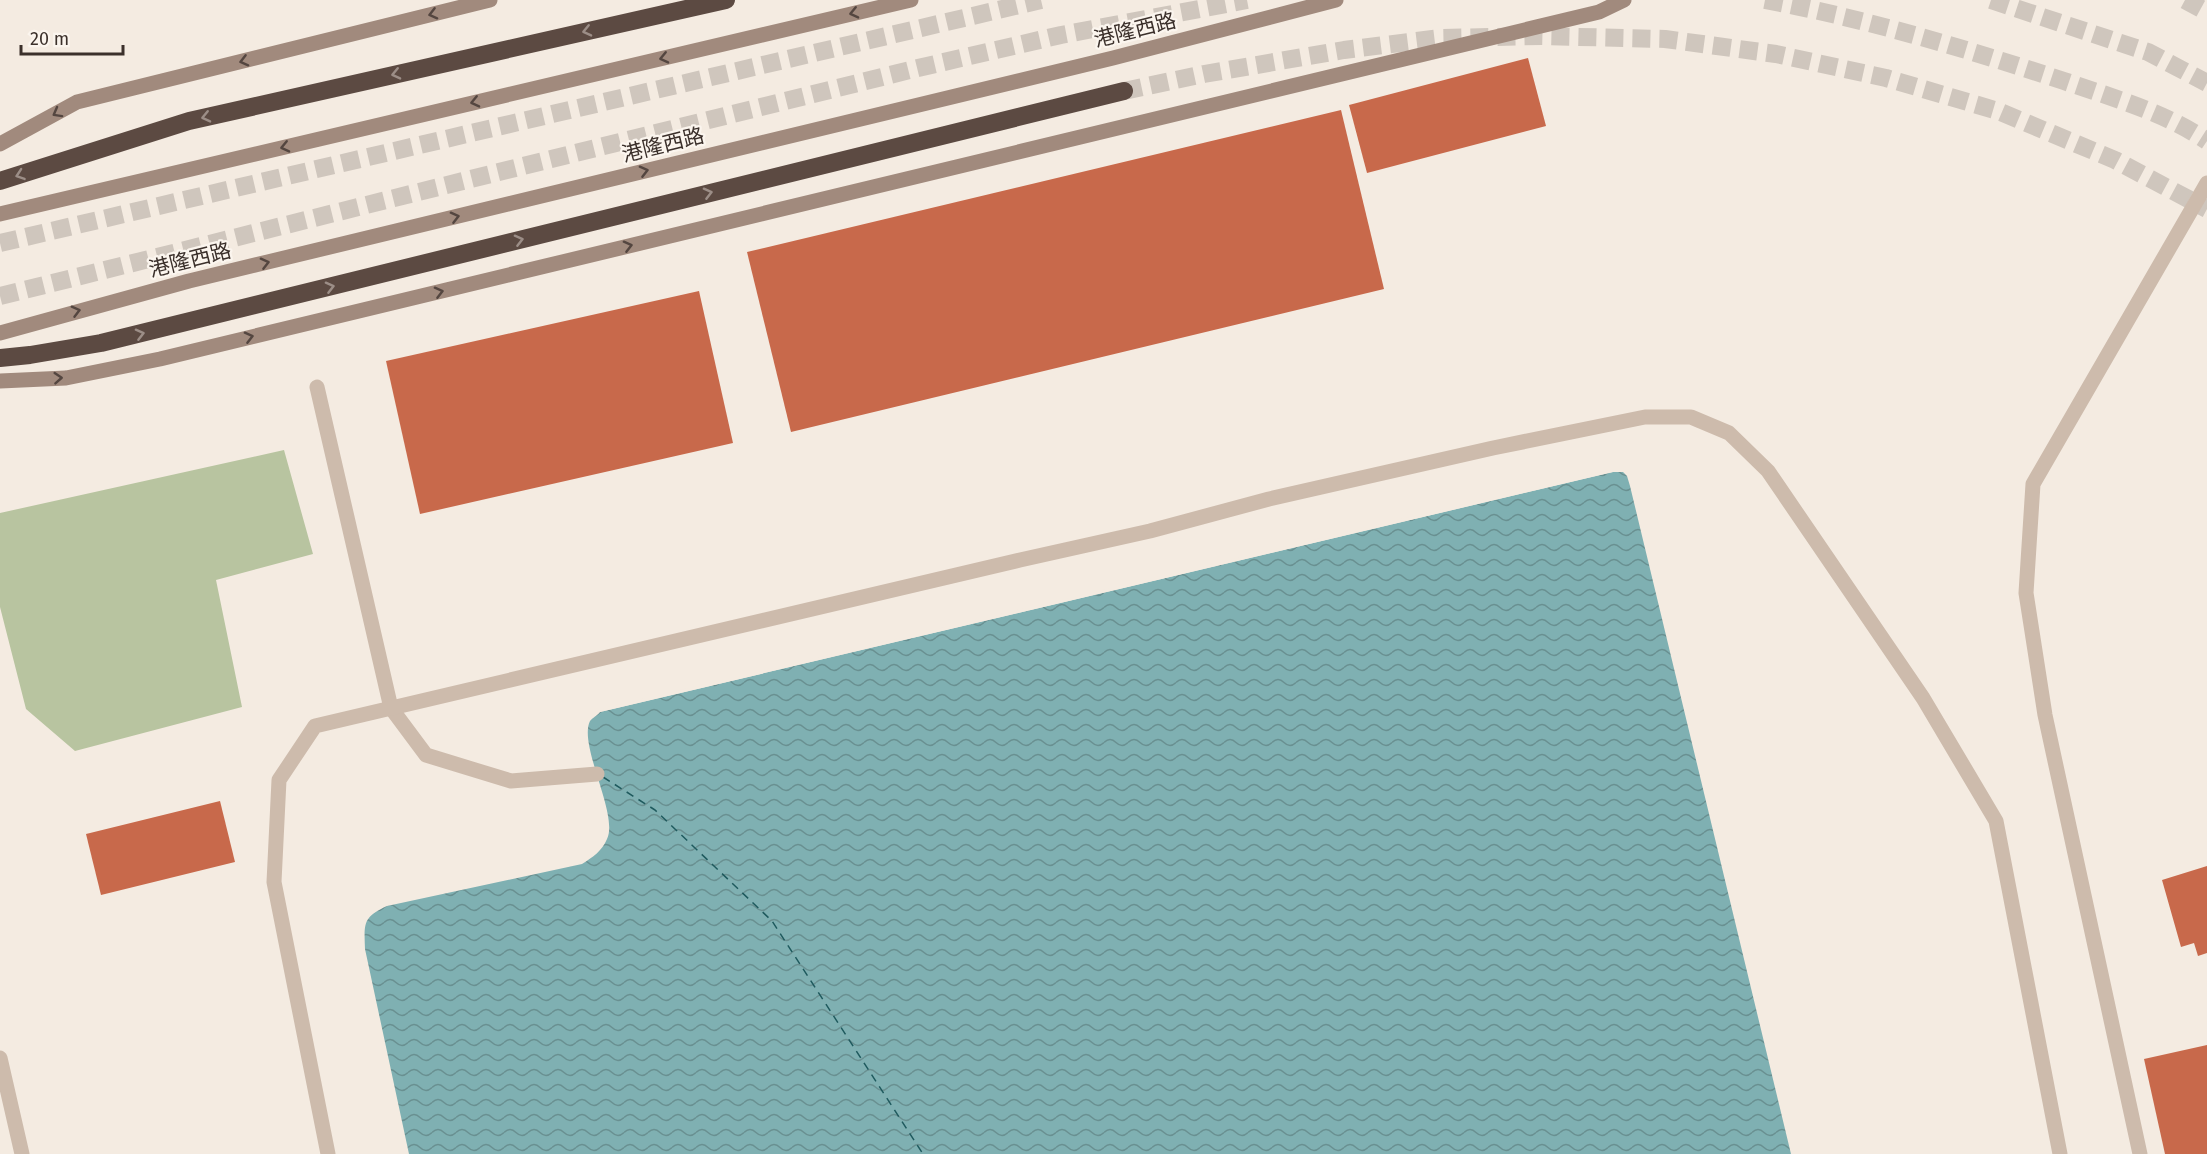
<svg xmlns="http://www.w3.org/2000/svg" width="2207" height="1154" viewBox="0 0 2207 1154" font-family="'Fira Sans','Noto Sans SC',sans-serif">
  <defs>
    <pattern id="water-waves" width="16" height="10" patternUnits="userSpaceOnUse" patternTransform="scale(1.5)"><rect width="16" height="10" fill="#7fb0b2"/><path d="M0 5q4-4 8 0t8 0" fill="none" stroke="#699091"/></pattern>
  </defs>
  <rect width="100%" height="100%" fill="#f4ebe1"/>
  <path fill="#b8c4a0" d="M284,450L313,554L216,580L242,707L75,751L26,709L0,607V513Z"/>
  <path fill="url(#water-waves)" d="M1613,472H1623L1627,476L1630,486L1791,1154H409L365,949C364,923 363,917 387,906L582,864C593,857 602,851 607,839C619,815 578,745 590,721C592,718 598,715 600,712Z"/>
  <path fill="#f4ebe1" d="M1612,469L1613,472L1600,475L600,712V709Z"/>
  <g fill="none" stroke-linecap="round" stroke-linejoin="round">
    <path stroke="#1f5a5e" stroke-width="1.5" stroke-dasharray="8 6" stroke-linecap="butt" d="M603,777L655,810L772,921L923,1154"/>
  </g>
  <g fill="#c8694b">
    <path d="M1528,58L1546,126L1367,173L1349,105Z"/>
    <path d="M1341,110L1384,289L791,432L747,252Z"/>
    <path d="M699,291L733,443L420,514L386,361Z"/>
    <path d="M220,801L235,862L101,895L86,834Z"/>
    <path d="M2207,866V953L2198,956L2194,943L2181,947L2162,880Z"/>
    <path d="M2207,1045V1154H2165L2144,1059Z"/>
  </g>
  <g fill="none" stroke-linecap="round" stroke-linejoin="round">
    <g stroke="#cfc6bd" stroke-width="18" stroke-dasharray="18 9" stroke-linecap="butt">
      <path d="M1765,0C1867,19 1967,49 2064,81C2113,98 2164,112 2207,141"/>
      <path d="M1991,0L2148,52L2207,83"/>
      <path d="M2185,0L2207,12"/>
      <path d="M1124,91L1204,74L1344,50L1441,38L1542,36L1665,39L1776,54L1886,78L1998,111L2115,160L2207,209"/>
      <path d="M0,243L1041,0"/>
      <path d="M0,296L918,68L1061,35L1247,0"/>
    </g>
    <g stroke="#cdbbac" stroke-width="15">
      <path d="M317,387L391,708L426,755L511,781L597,774"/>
      <path d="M328,1154L274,882L279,780L315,726L1020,560L1150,531L1269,499L1493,448L1645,417H1691L1729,433L1768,471L1923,698L1996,821L2060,1154"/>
    </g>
    <g stroke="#cdbbac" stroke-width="15">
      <path d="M0,1058L22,1154"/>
      <path d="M2140,1154L2045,715L2026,593L2033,484L2207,183"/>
    </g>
    <g stroke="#a18a7d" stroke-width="15">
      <path d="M0,144L77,102L490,0"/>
      <path d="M0,214L911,0"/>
      <path d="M0,333L189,281L1113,58L1336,0"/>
      <path d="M0,381L66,378L160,359L1599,12L1624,0"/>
    </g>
    <g stroke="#5c4a42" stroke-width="18">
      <path d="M0,181L189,121L726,0"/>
      <path d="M0,358L30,355L101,343L1124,91"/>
    </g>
  </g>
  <defs><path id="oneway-chevron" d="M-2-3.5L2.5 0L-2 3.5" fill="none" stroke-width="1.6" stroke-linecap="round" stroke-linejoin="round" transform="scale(1.5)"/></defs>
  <g stroke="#544640">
    <use href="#oneway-chevron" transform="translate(854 13) rotate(167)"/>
    <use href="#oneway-chevron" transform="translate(433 14) rotate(166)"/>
    <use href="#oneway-chevron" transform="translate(664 58) rotate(167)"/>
    <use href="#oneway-chevron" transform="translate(244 61) rotate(166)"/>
    <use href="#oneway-chevron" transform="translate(475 102) rotate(167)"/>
    <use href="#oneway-chevron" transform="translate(57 113) rotate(151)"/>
    <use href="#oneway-chevron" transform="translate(285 147) rotate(167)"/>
    <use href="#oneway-chevron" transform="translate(644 171) rotate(-14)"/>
    <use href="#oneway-chevron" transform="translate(455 217) rotate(-14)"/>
    <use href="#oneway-chevron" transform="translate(628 246) rotate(-14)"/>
    <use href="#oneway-chevron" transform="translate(265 263) rotate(-14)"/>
    <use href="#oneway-chevron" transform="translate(439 292) rotate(-14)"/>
    <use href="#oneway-chevron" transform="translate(76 311) rotate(-15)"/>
    <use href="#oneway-chevron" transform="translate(249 337) rotate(-14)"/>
    <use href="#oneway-chevron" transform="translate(58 378) rotate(-4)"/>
  </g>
  <g stroke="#9c8e87">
    <use href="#oneway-chevron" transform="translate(587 31) rotate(167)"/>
    <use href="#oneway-chevron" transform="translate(396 74) rotate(167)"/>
    <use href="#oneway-chevron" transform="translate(206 117) rotate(167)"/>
    <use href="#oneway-chevron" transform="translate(20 175) rotate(161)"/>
    <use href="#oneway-chevron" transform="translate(708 193) rotate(-14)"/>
    <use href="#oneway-chevron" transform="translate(519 240) rotate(-14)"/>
    <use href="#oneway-chevron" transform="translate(330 287) rotate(-14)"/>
    <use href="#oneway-chevron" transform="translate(140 334) rotate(-14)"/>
  </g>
  <g text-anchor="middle" stroke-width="4.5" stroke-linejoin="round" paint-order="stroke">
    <g font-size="21" fill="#3b302b" stroke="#fbf5ee">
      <text transform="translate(1135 30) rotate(-14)" y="7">港隆西路</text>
      <text transform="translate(663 145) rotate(-14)" y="7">港隆西路</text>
      <text transform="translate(190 260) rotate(-14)" y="7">港隆西路</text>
    </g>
  </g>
  <path d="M21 45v9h102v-9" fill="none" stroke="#3b302b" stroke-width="3"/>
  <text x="30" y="45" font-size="18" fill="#3b302b" stroke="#fbf5ee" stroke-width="4.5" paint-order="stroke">20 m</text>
</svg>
